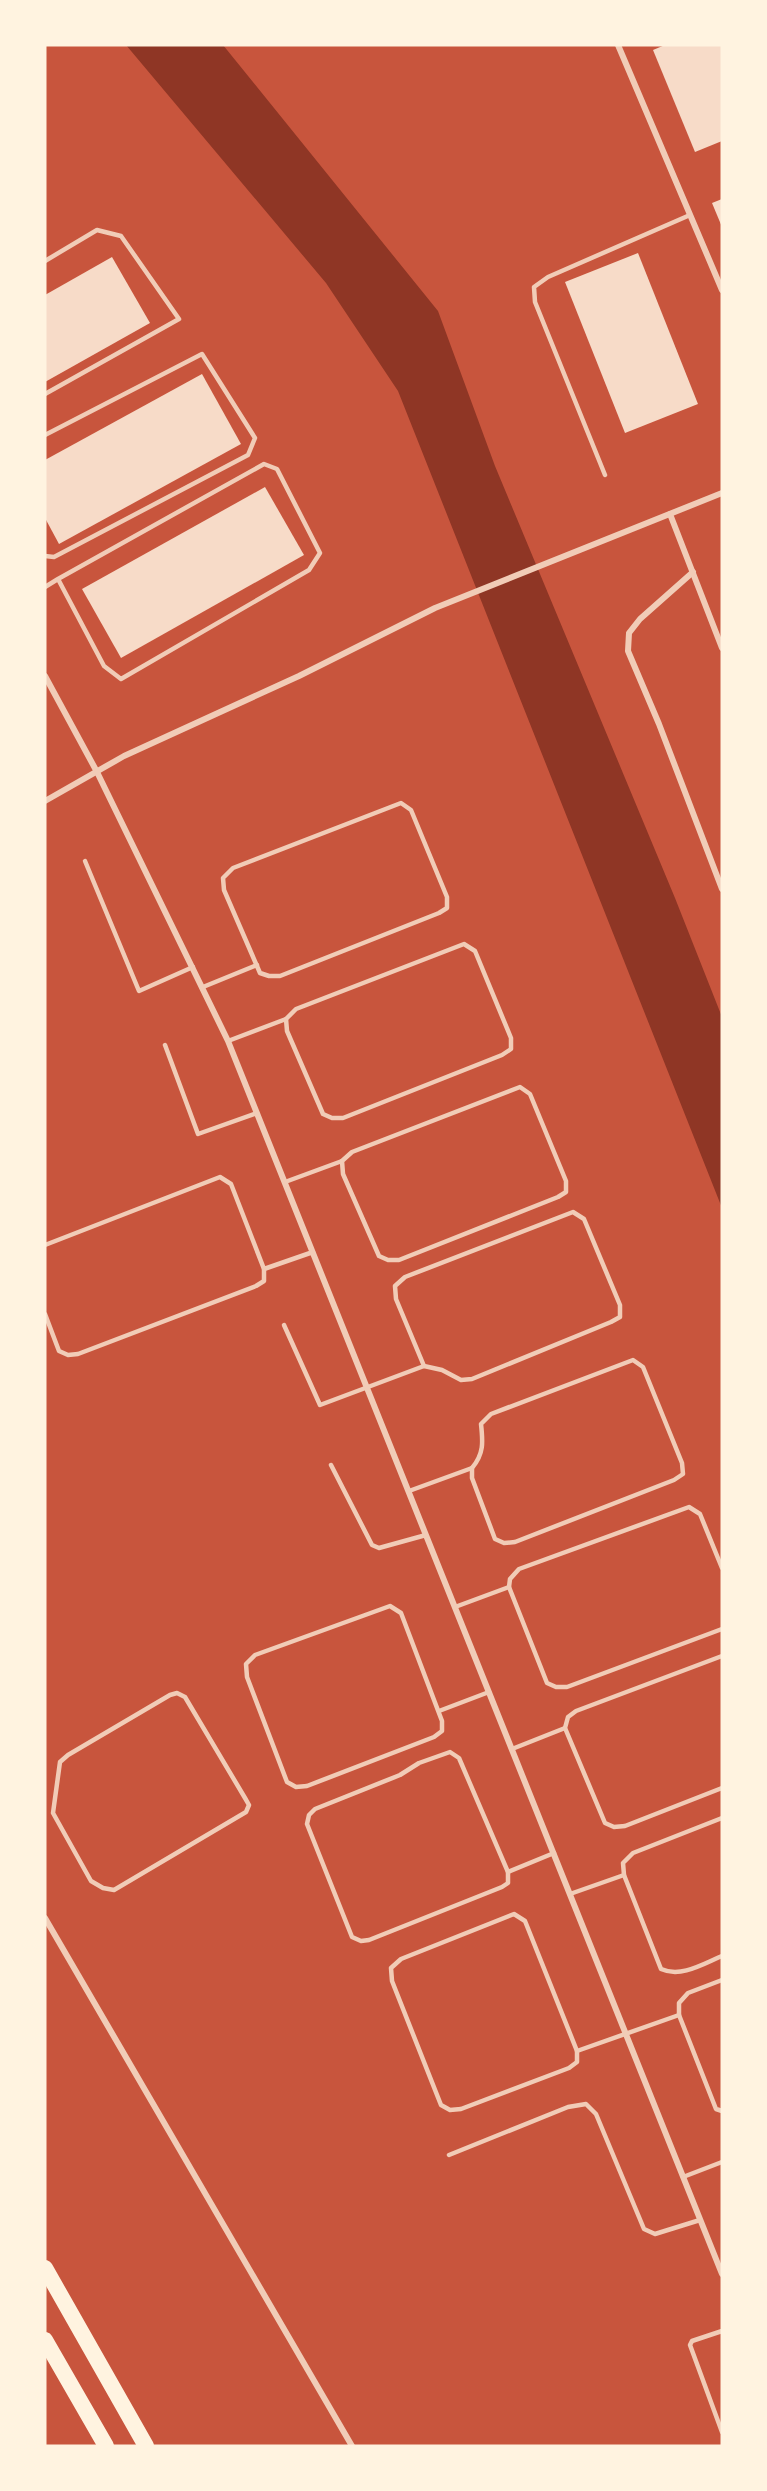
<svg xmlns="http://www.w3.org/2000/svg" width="767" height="2491" viewBox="0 0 767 2491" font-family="'Varela Round',sans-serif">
  <rect width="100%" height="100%" fill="#c8553d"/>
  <path fill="#8f3625" d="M126,45H223L438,311L495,466L675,898L722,1017V1208L398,391L326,283Z"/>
  <g fill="#f7dbc8">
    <path d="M665,45H722V141L695,152L653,50Z"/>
    <path d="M722,199V227L712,203Z"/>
    <path d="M638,253L698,404L625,433L565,282Z"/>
    <path d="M112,257L150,323L45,382V295Z"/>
    <path d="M202,374L241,444L59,544L45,518V460Z"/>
    <path d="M265,487L304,555L121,658L82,589Z"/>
  </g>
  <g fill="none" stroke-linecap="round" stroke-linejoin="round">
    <g stroke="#f1ccb7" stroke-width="4.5">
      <path d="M45,261L97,230L121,236L179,319L45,394"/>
      <path d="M45,435L202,354L255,438L248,455L54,557L45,556"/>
      <path d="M605,475L535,302L534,287L548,277L690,215"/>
      <path d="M45,587L58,579L264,464L277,469L320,553L309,570L121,679L104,666L58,579"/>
      <path d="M401,803L411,810L447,897V908L439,913L280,976H269L260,973L224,890L223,878L233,868Z"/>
      <path d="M85,861L139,991L193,967"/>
      <path d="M464,944L475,951L511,1038V1049L502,1055L343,1118H332L323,1114L287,1031L286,1019L296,1009Z"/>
      <path d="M203,987L257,965"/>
      <path d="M228,1041L286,1019"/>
      <path d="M165,1045L198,1134L257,1113"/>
      <path d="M520,1087L530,1094L566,1181V1192L558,1197L399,1260H388L379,1256L343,1174L342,1161L352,1152Z"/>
      <path d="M285,1182L342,1161"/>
      <path d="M573,1212L584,1219L620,1305V1317L611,1322L472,1379L461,1380L442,1370L424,1366L396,1299L395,1286L405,1277Z"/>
      <path d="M45,1245L220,1177L231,1184L264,1269V1281L256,1286L78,1354L68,1355L59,1351L45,1314"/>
      <path d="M264,1269L313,1252"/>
      <path d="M284,1325L320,1405L424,1366"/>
      <path d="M633,1360L643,1367L682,1463L683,1474L674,1480L515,1542L504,1543L495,1539L472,1478V1468C484,1454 483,1442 481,1424L491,1414Z"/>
      <path d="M331,1465L372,1545L379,1548L426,1535"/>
      <path d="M409,1491L472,1468"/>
      <path d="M722,1568L700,1514L689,1507L519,1569L510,1579L509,1587L547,1683L556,1687H567L722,1629"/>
      <path d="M390,1606L401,1613L442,1721V1731L434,1737L307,1786L296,1787L287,1782L247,1677L246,1664L255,1655Z"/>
      <path d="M455,1607L509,1587"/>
      <path d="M722,1656L576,1711L568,1717L565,1728L605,1823L614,1827L625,1826L722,1788"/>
      <path d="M177,1693L185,1697L245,1798L249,1805L246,1812L114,1890L103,1888L91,1881L53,1813L60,1762L68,1755L170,1695Z"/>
      <path d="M439,1711L489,1692"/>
      <path d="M512,1749L565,1728"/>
      <path d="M450,1752L459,1758L508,1872V1883L502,1887L369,1940L361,1941L352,1937L307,1824L309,1815L315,1809L400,1775L419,1763Z"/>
      <path d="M722,1818L633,1853L623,1863L624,1875L661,1969C681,1978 703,1964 722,1956"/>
      <path d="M508,1872L554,1853"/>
      <path d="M570,1894L624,1875"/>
      <path d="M514,1914L525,1921L577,2051V2062L569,2068L461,2109L450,2110L441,2105L392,1981L391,1968L401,1959Z"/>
      <path d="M722,1980L688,1993L679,2003V2015L716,2109L722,2111"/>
      <path d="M577,2051L679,2015"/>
      <path d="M449,2155L568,2107L586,2104L596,2114L644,2229L655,2234L700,2220"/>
      <path d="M683,2177L722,2162"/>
      <path d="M722,2331L692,2341L690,2345L722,2432"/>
    </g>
    <g stroke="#f1ccb7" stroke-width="6">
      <path d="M618,45L722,290"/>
      <path d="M670,514L722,648"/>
      <path d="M693,572L640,619L629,633L628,651L659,724L722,889"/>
      <path d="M45,676L97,772L228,1041L722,2274"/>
      <path d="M45,801L124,756L299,676L435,608L722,493"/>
      <path d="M45,1918L352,2446"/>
    </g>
    <g stroke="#fff3e0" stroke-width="16">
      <path d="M45,2268L146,2446"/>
      <path d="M45,2340L106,2446"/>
    </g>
  </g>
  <rect width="767" height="2491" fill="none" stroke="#fff3e0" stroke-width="93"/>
</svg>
